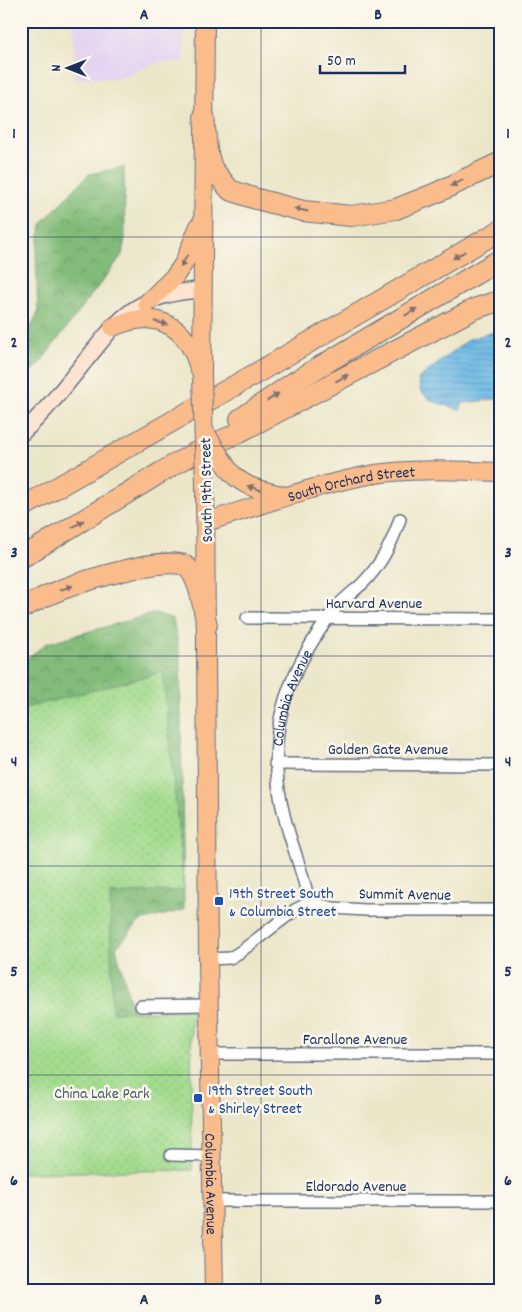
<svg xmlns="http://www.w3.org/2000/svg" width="522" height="1312" viewBox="0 0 522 1312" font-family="Dekko,sans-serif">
  <defs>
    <pattern id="forest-crowns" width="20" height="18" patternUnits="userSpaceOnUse" patternTransform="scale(1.25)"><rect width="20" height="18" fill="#82bc79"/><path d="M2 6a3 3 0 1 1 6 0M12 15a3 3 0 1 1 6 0" fill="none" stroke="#6a9966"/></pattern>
    <pattern id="park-dots" width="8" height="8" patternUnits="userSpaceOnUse" patternTransform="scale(1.25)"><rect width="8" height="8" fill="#a3dc8e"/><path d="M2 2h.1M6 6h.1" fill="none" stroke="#8cbd7d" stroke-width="1.8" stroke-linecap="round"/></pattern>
    <pattern id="water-rules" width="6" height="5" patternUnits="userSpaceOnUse" patternTransform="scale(1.25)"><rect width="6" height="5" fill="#6bb9e5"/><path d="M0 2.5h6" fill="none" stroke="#5797bd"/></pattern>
  </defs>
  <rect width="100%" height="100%" fill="#fbf7ec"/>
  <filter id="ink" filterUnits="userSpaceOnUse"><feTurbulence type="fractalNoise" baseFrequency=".02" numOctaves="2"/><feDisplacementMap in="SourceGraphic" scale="10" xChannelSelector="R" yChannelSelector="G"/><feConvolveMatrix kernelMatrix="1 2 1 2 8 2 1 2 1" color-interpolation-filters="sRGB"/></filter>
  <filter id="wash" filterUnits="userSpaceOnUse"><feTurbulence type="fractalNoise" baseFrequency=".0096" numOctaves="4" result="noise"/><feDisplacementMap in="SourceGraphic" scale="20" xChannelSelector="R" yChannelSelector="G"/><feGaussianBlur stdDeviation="1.12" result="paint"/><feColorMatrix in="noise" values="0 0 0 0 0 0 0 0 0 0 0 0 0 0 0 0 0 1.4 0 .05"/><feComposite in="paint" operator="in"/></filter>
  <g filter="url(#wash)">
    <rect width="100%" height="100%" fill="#ece6c9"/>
    <path fill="#e4d3f1" d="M74,21H184V62H160L120,78H74Z"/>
    <g fill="url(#forest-crowns)" stroke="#4e766c">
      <path d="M124,167L125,238L122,255L36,368L21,377V345L38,313L36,254L42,223L89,174Z"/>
      <path d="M156,613L173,619L180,655L184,910L140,921L116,948L133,1012L134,1036L21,1013V663L47,643Z"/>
    </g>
    <path fill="url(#park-dots)" stroke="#5f8676" d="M163,672L184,890L110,894L112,1012L191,1010L192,1170L21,1173V709Z"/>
    <path fill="url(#water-rules)" stroke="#4374a2" d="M501,331V400L496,399L463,403L460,410L432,401L421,392L418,379L469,339L494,332Z"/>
  </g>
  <g filter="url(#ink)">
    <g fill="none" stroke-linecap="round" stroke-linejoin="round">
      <defs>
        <g id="street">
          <path d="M247,618L501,619"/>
          <path d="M275,764L501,765"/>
          <path id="s1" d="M309,903C304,874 292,847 285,819C263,736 284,677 334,610C342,600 353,592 362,584C381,565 392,544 400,519"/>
          <path d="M208,959L230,958L240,952L295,910L309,903L333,908L365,910H501"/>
          <path d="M141,1006L208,1005"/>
          <path d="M209,1054H501"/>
          <path d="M171,1155L211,1156"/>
          <path d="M212,1201H501"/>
        </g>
        <path id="secondary" d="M21,434C46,411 66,385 86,360C101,342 114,323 133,310C154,296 178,291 202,290"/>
        <g id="primary">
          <path d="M147,303L175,276L184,263L199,226"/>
          <path d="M113,327C155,308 187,325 199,368"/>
          <path d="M202,376L205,21"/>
          <path d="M228,469C244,489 262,490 286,496"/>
          <path id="s2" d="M205,482L208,959L214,1291"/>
          <path id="s3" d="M206,522C262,505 317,484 375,474C416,468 459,471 501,472"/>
        </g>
        <g id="highway">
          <path d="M204,116L207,150L212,168L230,190L253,198L303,211L351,216L396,209L436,193L501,162"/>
          <path d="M240,419L294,382L501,259"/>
          <path d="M21,508L255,374L501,230"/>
          <path d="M21,558L160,473L198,451L236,434L474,309L501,300"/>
          <path d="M21,608C34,602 47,595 60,590C81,582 171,553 187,567C200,579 203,609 207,625"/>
        </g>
      </defs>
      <use href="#street" stroke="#646f83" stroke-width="14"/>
      <use href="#secondary" stroke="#646f83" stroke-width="18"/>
      <use href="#primary" stroke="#646f83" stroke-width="20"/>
      <use href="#highway" stroke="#646f83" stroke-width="22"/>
      <use href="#street" stroke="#fff" stroke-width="11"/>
      <use href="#secondary" stroke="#fde4d1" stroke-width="15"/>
      <use href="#primary" stroke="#fabc8b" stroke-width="18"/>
      <use href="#highway" stroke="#fabc8b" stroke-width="20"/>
      <defs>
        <g id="primary-bridge">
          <path d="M202,376L205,482"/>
          <path d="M205,432L228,469"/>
        </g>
      </defs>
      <use href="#primary-bridge" stroke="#646f83" stroke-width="20" stroke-linecap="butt"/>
      <use href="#primary-bridge" stroke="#fabc8b" stroke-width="18"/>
    </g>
    <defs><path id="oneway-solid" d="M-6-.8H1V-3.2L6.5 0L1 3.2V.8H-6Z" transform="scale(1.25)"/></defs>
    <g fill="#7f6e72">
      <use href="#oneway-solid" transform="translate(457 183) rotate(154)"/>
      <use href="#oneway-solid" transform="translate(301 210) rotate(-169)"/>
      <use href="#oneway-solid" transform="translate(459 255) rotate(149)"/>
      <use href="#oneway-solid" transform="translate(184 261) rotate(118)"/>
      <use href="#oneway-solid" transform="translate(411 312) rotate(-31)"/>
      <use href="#oneway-solid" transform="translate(161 323) rotate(14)"/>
      <use href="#oneway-solid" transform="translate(342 378) rotate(-28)"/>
      <use href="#oneway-solid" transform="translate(273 397) rotate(-34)"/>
      <use href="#oneway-solid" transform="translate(254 488) rotate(-163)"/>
      <use href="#oneway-solid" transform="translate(78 524) rotate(-32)"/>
      <use href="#oneway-solid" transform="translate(66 588) rotate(-18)"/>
    </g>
  </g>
  <path fill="none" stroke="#1b2f5e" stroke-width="1" stroke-opacity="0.55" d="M261,21V1291M21,237H501M21,446H501M21,656H501M21,866H501M21,1075H501"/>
  <g fill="#1a4fb4" stroke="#fbf7ec" stroke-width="2">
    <rect x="214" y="896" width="10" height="10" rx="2.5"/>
    <rect x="193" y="1093" width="10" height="10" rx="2.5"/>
  </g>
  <g text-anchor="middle" stroke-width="5" stroke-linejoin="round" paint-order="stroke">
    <g font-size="16" fill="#1b2f5e" stroke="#fbf7ec">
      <text dy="6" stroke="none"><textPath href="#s3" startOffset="151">South Orchard Street</textPath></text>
      <text transform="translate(205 490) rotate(-91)" y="6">South 19th Street</text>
      <text x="374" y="608">Harvard Avenue</text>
      <text dy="6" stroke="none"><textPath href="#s1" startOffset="212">Columbia Avenue</textPath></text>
      <text x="388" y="754">Golden Gate Avenue</text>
      <text transform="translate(405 893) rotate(1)" y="6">Summit Avenue</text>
      <text x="355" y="1044">Farallone Avenue</text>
      <text dy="6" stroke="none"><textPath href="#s2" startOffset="702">Columbia Avenue</textPath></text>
      <text x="356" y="1191">Eldorado Avenue</text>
    </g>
    <g font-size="16" fill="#164399" stroke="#fbf7ec" text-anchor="start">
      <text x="229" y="898">19th Street South<tspan x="229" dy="18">&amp; Columbia Street</tspan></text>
      <text x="208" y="1095">19th Street South<tspan x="208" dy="18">&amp; Shirley Street</tspan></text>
    </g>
    <g font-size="16" fill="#3d5a6a" stroke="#fbf7ec">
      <text x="102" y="1098">China Lake Park</text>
    </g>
  </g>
  <rect width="522" height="1312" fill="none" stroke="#fbf7ec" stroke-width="55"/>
  <g transform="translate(68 68) rotate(270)" stroke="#fbf7ec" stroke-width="4" paint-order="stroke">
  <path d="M0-4L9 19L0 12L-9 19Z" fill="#1b2f5e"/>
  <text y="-8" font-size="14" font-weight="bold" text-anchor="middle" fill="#1b2f5e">N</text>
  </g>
  <path d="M320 65v8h85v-8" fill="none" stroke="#1b2f5e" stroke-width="2.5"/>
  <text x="327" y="65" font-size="15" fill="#1b2f5e" stroke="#fbf7ec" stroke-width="4" paint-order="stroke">50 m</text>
  <rect x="28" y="28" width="466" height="1256" fill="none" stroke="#1b2f5e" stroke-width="2"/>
  <g font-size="16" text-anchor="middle" font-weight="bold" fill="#1b2f5e">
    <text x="144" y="19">A</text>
    <text x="378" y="19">B</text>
    <text x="14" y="138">1</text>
    <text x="508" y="138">1</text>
    <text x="14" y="347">2</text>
    <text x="508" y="347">2</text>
    <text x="14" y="557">3</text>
    <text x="508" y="557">3</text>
    <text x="14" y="766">4</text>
    <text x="508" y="766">4</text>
    <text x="14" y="976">5</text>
    <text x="508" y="976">5</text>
    <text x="14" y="1185">6</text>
    <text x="508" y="1185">6</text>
    <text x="144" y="1304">A</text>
    <text x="378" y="1304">B</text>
  </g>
</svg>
